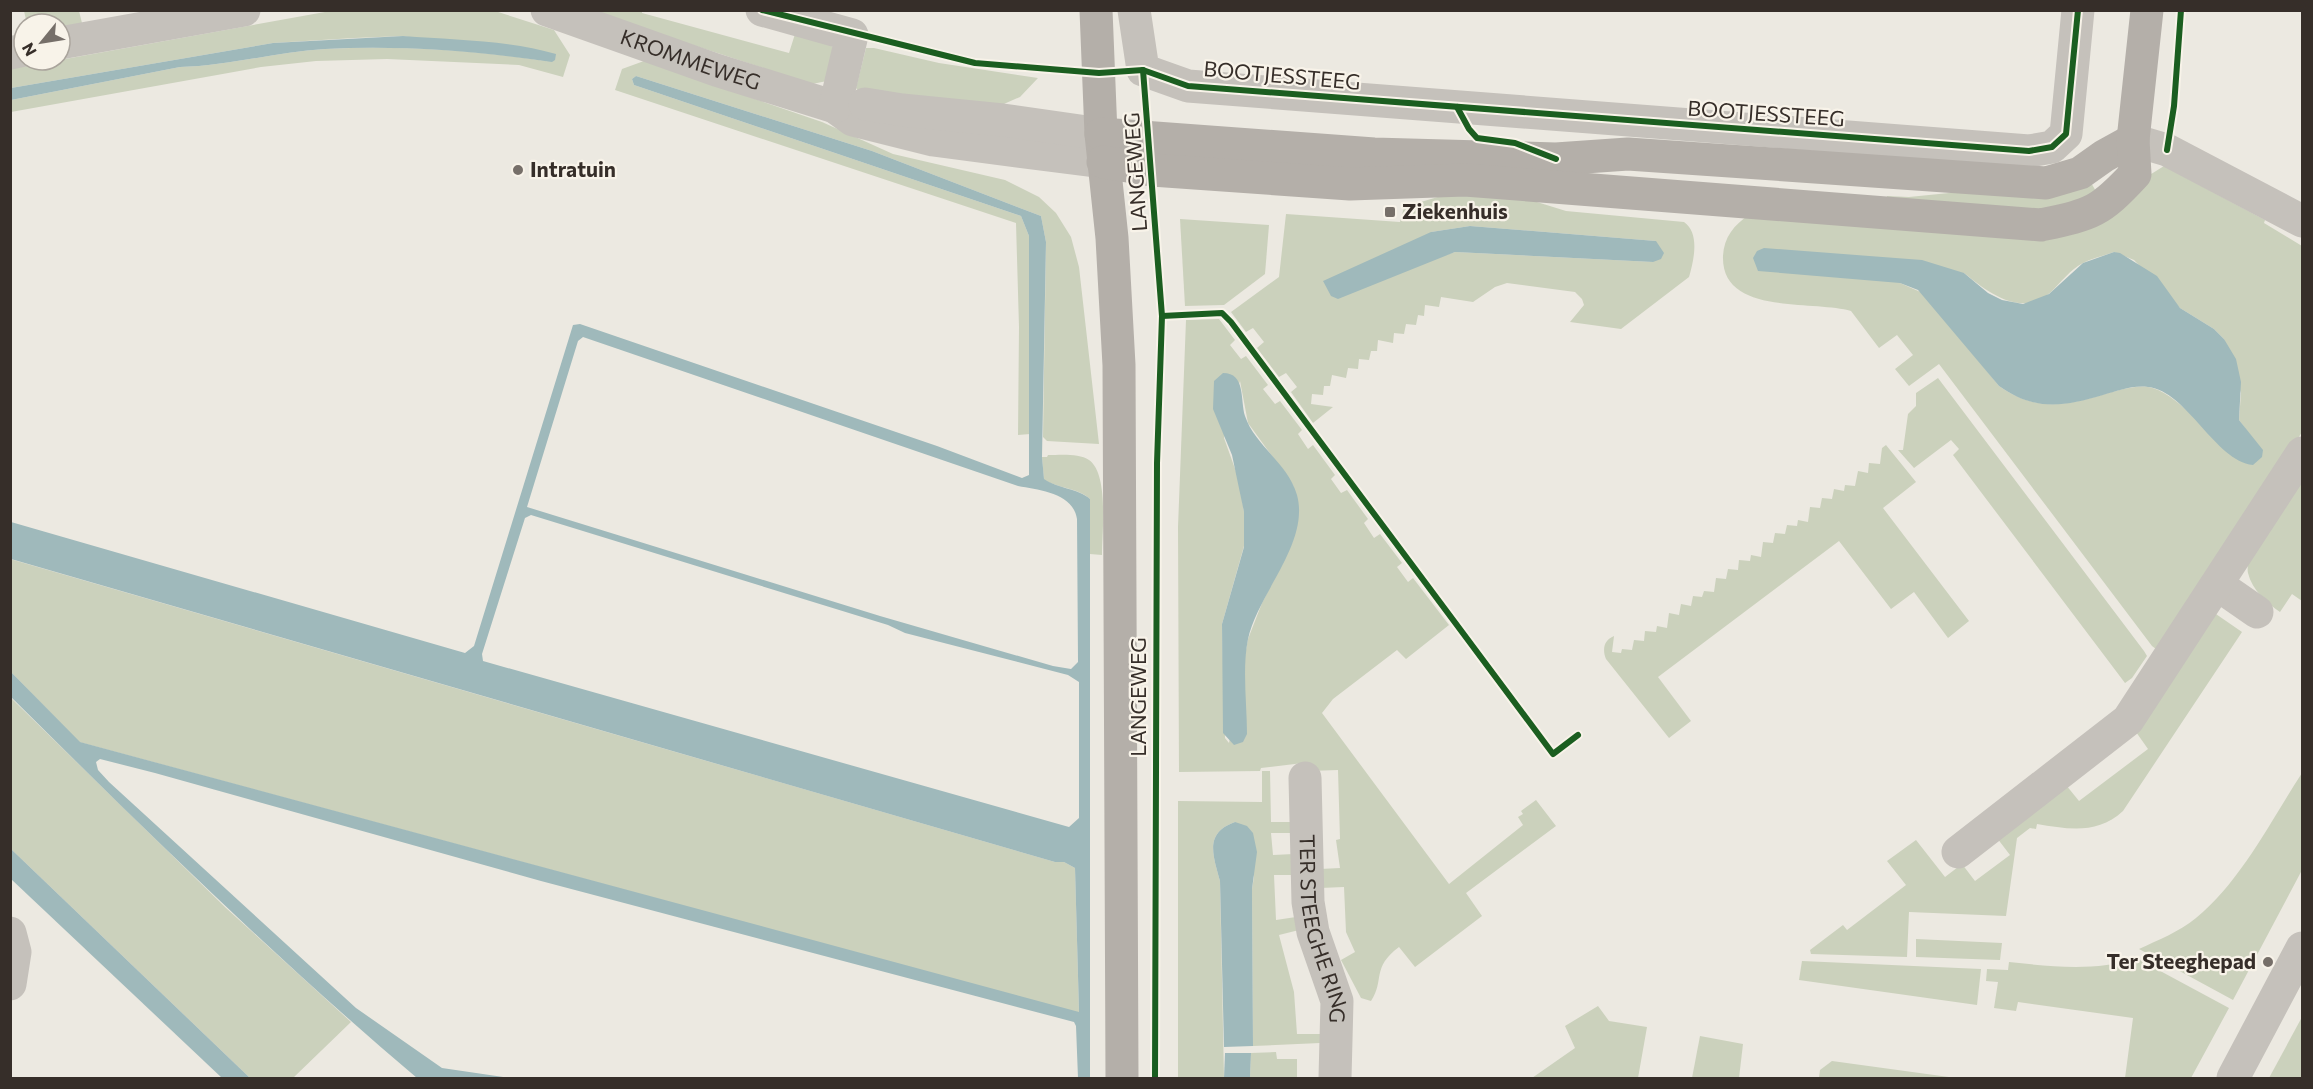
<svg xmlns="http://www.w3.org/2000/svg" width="2313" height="1089" viewBox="0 0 2313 1089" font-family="Commissioner,sans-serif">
  <rect width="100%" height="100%" fill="#ece9e1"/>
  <g fill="#cbd1bc" fill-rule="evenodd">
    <path d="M336,10L495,11L554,30L570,55L563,77L519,65L387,59L316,61L261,67L11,112V100L180,67C228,66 276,52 325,49C400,45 478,50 552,62L403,36L354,38L273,43L11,88L10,69Z"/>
    <path d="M24,11H79L82,23L60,27V24H27Z"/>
    <path d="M589,11H642V13L789,53L795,34L826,40L835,50L827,81L812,84Z"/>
    <path d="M866,48H874L939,63L1038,78L1020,97L997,107L863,96L856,88Z"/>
    <path d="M644,61L822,122L893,154L1005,180L1039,197L1056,213L1071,237L1079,267L1099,444L1047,441L1043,437L1046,242L1041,216L872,151L636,76L632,79L634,85L1021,216L1029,236L1030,434L1018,435L1019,327L1016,223L615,90L622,69Z"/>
    <path d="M2164,166L2265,220L2264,223L2302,246V432L2160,652L2152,646L1939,364L1909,386L1895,369L1913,355L1897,335L1879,348L1851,311C1814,300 1721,316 1723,256C1724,237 1734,225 1749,215L2028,231L2148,176ZM2114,252L2134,260L2180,308L2214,329L2224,339L2241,393L2239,420L2245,428L2233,455C2211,437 2176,391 2148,387C2136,385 2120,390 2108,393C2066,406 2036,412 1999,386L1925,294L1900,283L1964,273C1989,293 2021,318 2051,292C2061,282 2070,270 2083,263C2092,258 2104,256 2114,252Z"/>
    <path d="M2089,179L2098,195L2066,210L1886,204L1887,196L1909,197Z"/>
    <path d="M1458,191L1508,193L1566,211L1684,222C1700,233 1694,260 1689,277L1621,329L1570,322L1584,305L1582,299L1575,292L1507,283L1495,287L1473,302L1441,297L1439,307L1425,305L1424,316L1418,315L1416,325L1406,324L1404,334L1394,333L1393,343L1378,340L1377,351H1371L1369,360L1359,359L1358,369L1348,368L1346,378L1332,375L1330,386H1324L1323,395L1312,394L1311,404L1333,407L1313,423L1291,392L1297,387L1286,373L1279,377L1257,348L1264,342L1253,328L1246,332L1231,312L1279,277L1286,214L1400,222L1404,207ZM1470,226L1656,241L1653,262L1455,252L1430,260L1431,232Z"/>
    <path d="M1180,219L1269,225L1265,274L1224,305L1185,306Z"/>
    <path d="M1219,319L1235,340L1230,345L1241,359L1246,356L1268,385L1263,389L1275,404L1280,401L1302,430L1298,434L1308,449L1313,445L1335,475L1331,479L1341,493L1347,490L1368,519L1364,523L1374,538L1380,534L1402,563L1397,567L1408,582L1413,578L1449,625L1406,659L1397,650L1333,699L1322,713L1449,884L1523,825L1518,817L1523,814L1521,811L1536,800L1556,826L1466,893L1482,916L1415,967L1399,947C1371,968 1385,980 1371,1001L1361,998L1341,960L1355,952L1346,932L1344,887L1320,888V869L1340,868L1336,840L1340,839L1338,770L1309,771L1303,763L1261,768L1260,771L1179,772L1178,527L1186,320ZM1240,381L1248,423L1293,485L1299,513L1292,543L1262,603L1248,639L1229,743L1225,738L1222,624L1244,546V512L1239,480L1224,438Z"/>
    <path d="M1938,378L2144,651L2147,656L2132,678L2125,683L1953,455L1959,449L1951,440L1914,468L1898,450H1903L1908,414L1916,406V393Z"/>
    <path d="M1886,445L1916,482L1883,508L1969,621L1948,638L1914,592L1891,609L1839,541L1658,677L1691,721L1669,738L1606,659C1602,649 1604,640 1614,636L1612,652L1621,653L1622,649L1632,650L1634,640L1644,641L1645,631L1656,632L1657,626L1667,628L1669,613L1679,615L1681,604L1691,606L1693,596L1702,597L1704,591L1714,592L1716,578L1726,579L1728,569L1738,570L1739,560L1750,561L1751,555L1761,557L1763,542L1773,543L1775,533L1785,534L1787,525L1797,526L1798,520L1808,522L1810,507L1820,508L1822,498L1832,499L1834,489L1844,491L1845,485L1855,486L1858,471L1868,473L1869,463L1880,464L1882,448Z"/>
    <path d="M1048,455C1060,455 1079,453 1089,460C1109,474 1102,532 1102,555L1090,554V499C1078,488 1058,488 1044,480L1042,457H1047Z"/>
    <path d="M2302,470V601L2292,594L2280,612C2267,603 2252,590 2248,573C2243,551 2290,490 2302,470Z"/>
    <path d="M10,559L1055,862H1064L1075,868L1079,1013L79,742L11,672Z"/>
    <path d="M2213,612L2242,632L2123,811C2097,835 2068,829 2037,824L2036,829L2030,828L2017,838L2006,916L1909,912L1907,957L1811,954L1810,950L1843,925L1847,930L1906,885L1887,861L1916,840L1945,877L1962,864L1975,881L2010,855L1997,838L2066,785L2079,801L2148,749L2136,732Z"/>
    <path d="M10,697L226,908L351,1022L293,1078H250L11,849Z"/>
    <path d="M1262,771H1270L1271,822H1293V833H1271L1273,855L1294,854L1295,875H1274L1276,920L1296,917L1299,930L1279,935L1294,992L1297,1034H1320V1043L1253,1046L1252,889L1254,877L1235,822C1204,833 1213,855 1220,881L1224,1078H1178V801L1262,802Z"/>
    <path d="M2302,773V870L2233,1000L2139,949C2158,940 2179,932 2196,918C2241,881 2270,822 2302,773Z"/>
    <path d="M1916,939L2002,943L2000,960L1916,957Z"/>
    <path d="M2138,959L2229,1008L2191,1078H2125L2133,1018L2018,1002L2016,1011L1994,1008L1998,982L1986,981L1987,969L2008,970L2009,962C2054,967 2094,971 2138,959Z"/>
    <path d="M1802,961L1981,969L1977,1005L1799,980Z"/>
    <path d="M1598,1006L1609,1021L1647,1027L1638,1078H1532L1575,1048L1565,1026Z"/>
    <path d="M2302,1017V1078H2269Z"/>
    <path d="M1700,1036L1743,1044L1739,1078H1692Z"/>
    <path d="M1276,1052L1277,1059H1297V1078H1250L1251,1053Z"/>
    <path d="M1832,1061L1956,1078H1819L1820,1070Z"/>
  </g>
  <g fill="#9fb9bb" fill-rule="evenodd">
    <path d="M403,36C454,40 508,40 556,54L555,60L552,62C477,51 400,45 325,49C276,52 228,66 180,67L11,100V88L273,43Z"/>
    <path d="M636,76L872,151L1041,216L1046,242L1042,457L1044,479C1058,489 1078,488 1090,499V1078H1078L1076,1026L1074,1022L541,881L155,773L100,759L96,762L98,770L109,782L356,1008L442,1068L510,1078H417C275,958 143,828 11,697V672L80,742L1079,1012L1075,868L1064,862H1055L11,559V522L465,653L474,646L573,325L580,324L937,446L1022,478L1029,475V236L1021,216L634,85L632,79ZM583,337L1018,486C1040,490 1073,493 1077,519L1078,662L1071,669L1053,666L880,616L527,507L578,341ZM531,515L888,625L905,633L1068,675L1079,682V818L1069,827L483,661L482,654L525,518Z"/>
    <path d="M1470,226L1656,241L1664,253L1661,259L1653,262L1455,252L1338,299L1331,296L1323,281L1431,232Z"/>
    <path d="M1764,248L1922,260L1964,273L1988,293L2002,300L2023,304L2049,294L2083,263L2114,252L2120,253L2157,276L2180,308L2214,329L2224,339L2236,359L2241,382L2239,420L2263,450L2262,457L2253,465C2215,461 2187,391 2148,387C2133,385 2117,391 2103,395C2063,407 2034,411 1999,386L1918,290L1900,283L1758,271L1753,258L1757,251Z"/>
    <path d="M1223,373C1246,373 1240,400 1245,416C1255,446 1288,463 1297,495C1310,543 1258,593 1248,639C1242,669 1247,704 1247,734L1243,742L1234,745L1223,733L1222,624L1244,547V512L1232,455L1213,409L1214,381Z"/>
    <path d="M1235,822L1247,826L1253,833L1257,852L1252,889L1253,1046L1224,1047L1220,881C1213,855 1204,833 1235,822Z"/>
    <path d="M11,849L250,1078H222L11,879Z"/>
    <path d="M1225,1053H1251L1250,1078H1224Z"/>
  </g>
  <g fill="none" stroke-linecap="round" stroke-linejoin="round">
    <g stroke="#c5c1bb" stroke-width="33">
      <path id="s1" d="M547,10L716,70L835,107L853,120L933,140L1103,162"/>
      <path d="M762,10L852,35L835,107"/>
      <path d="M1134,10L1143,70L1188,86L2029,151L2052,147L2066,134L2078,10"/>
      <path d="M60,43L244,10"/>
      <path d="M10,53L24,50"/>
      <path d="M865,104L902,110L1003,120L1101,134"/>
      <path d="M2133,140L2167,150L2302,221"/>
      <path d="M2218,585L2257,612"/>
      <path id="s2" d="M1305,778L1308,902L1313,932L1337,1001L1335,1078"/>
      <path d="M1958,852L2128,720L2302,453"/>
      <path d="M10,933L15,952L10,984"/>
      <path d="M2233,1078L2302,948"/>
    </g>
    <g stroke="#b4afa9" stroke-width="33">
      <path d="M1096,10L1101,134L1112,238L1119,365L1122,1078"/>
      <path d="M1101,134L1374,154L1556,159L1628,154L2046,183L2080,173L2104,156L2133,140"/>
      <path d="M1103,162L1152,170L1350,184L1465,180L2041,225C2092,214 2099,213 2135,174L2133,140L2147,10"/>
    </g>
    <defs>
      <g id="cycleway">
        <path d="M762,10L975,63L1099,73L1143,70L1188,86L2029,151L2052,147L2066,134L2078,10"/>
        <path d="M1143,70L1162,316L1157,463L1155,1078"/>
        <path d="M1457,107L1469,129L1477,138L1515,143L1556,159"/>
        <path d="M2167,150L2174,106L2181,10"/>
        <path d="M1162,316L1222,313L1231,322L1553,754L1578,735"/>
      </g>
    </defs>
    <use href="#cycleway" stroke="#f8f3e9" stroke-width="10"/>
    <use href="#cycleway" stroke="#1b5e20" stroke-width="6"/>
  </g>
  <g fill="#766f69" stroke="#f8f3e9" stroke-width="2">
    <circle cx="518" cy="170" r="6"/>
    <rect x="1384" y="206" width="12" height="12" rx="3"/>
    <circle cx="2268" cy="962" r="6"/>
  </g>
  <g text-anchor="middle" stroke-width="4.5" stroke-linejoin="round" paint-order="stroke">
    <g font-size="21" fill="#362e29" stroke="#f8f3e9">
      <text dy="7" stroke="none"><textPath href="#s1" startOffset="152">KROMMEWEG</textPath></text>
      <text transform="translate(1282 76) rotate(5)" y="7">BOOTJESSTEEG</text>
      <text transform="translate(1766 114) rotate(4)" y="7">BOOTJESSTEEG</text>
      <text transform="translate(1136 172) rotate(-94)" y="7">LANGEWEG</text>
      <text transform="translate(1139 697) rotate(-90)" y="7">LANGEWEG</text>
      <text dy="7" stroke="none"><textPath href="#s2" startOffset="153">TER STEEGHE RING</textPath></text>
    </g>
    <g font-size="21" font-weight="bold" fill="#362e29" stroke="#f8f3e9" text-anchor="start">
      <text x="530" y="177">Intratuin</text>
      <text x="1402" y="219">Ziekenhuis</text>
      <text x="2256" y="969" text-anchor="end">Ter Steeghepad</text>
    </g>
  </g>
  <rect width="2313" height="1089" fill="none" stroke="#362e29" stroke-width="24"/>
  <g transform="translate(42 42) rotate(240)"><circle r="28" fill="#f8f3e9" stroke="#aaa49c" stroke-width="1.5"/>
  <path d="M0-4.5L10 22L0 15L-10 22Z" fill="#766f69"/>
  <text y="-9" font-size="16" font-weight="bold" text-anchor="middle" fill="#362e29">N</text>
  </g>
</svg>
